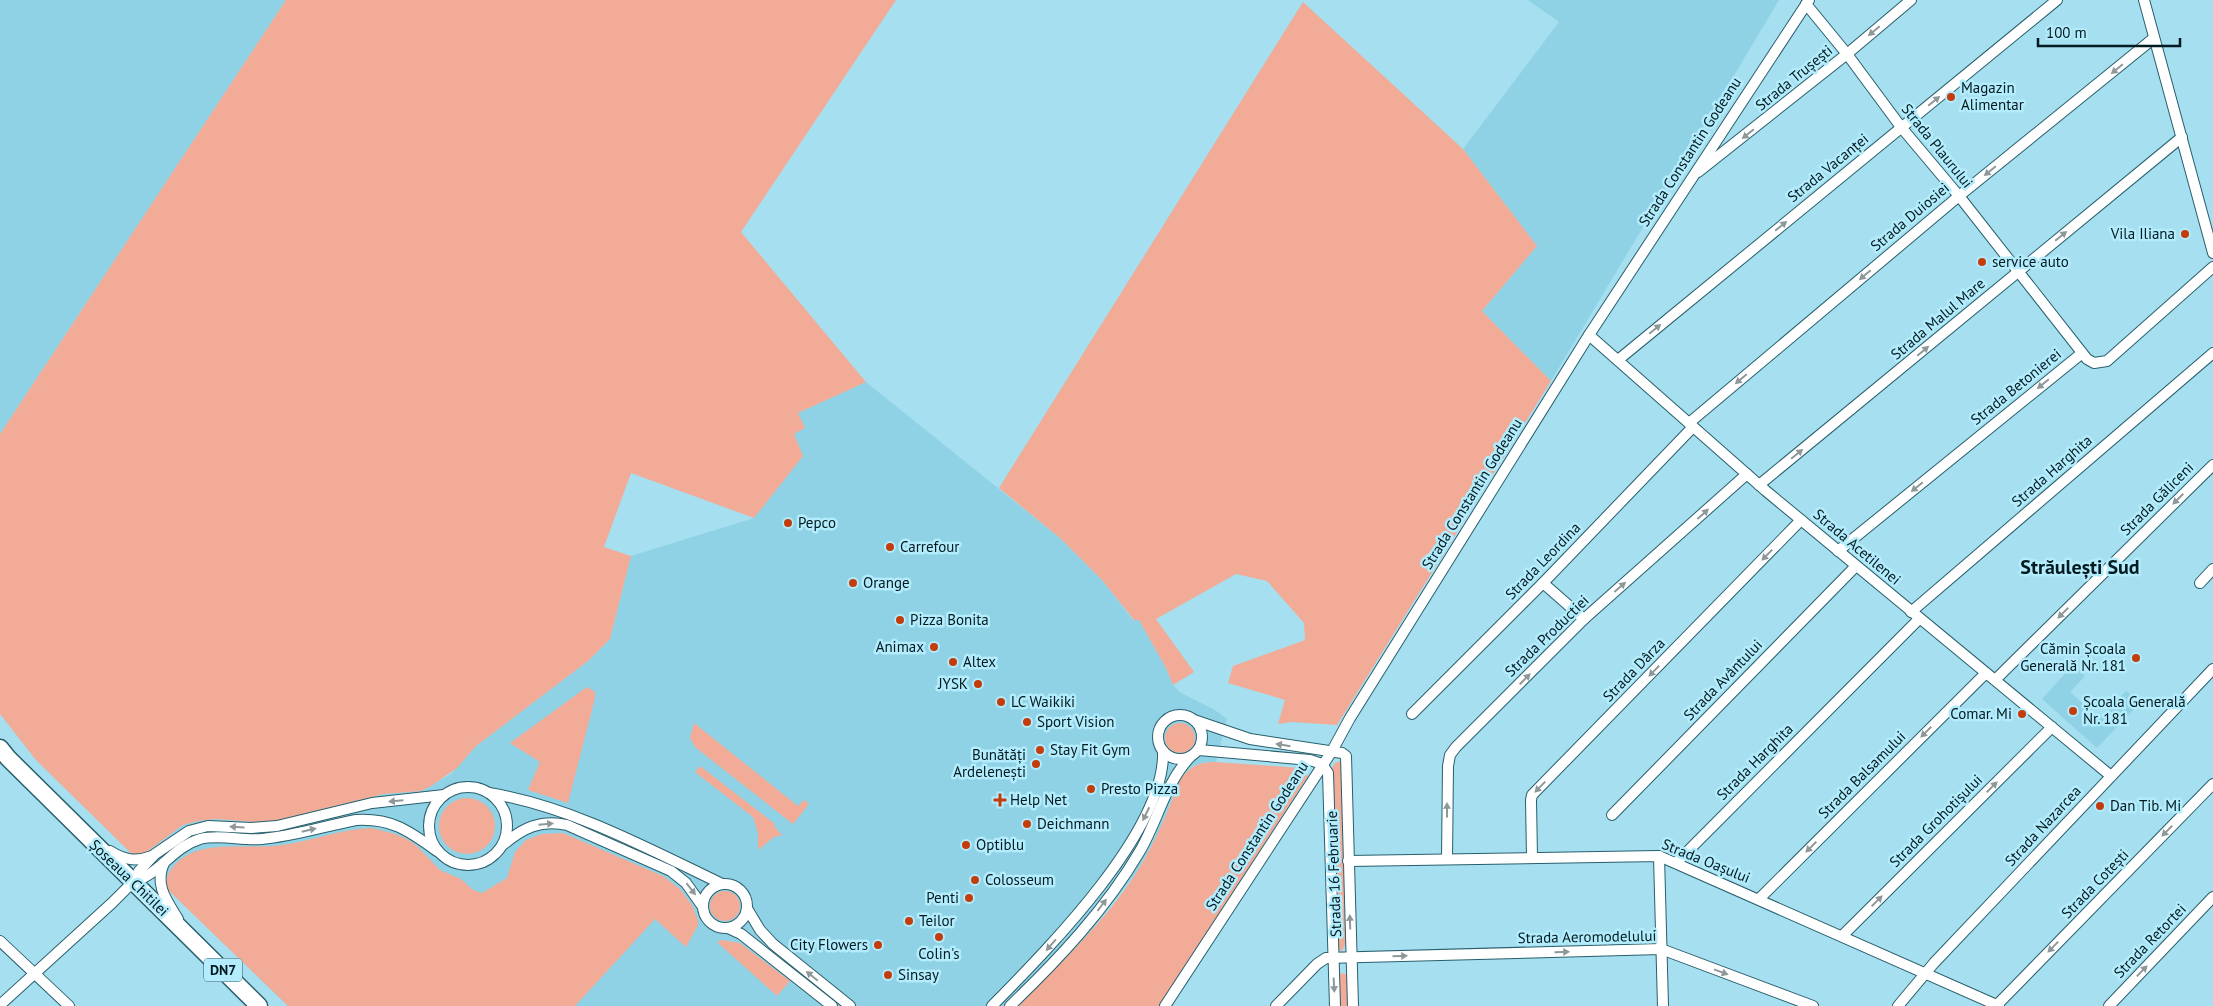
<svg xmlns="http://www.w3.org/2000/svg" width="2213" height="1006" viewBox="0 0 2213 1006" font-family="'PT Sans',sans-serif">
  <rect width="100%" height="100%" fill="#a6dfef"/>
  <g fill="#90d2e5">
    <path d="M0,0H286L0,434Z"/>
    <path d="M1528,0H1779L1551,381L1482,311L1537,246L1463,149L1559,22Z"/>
    <path d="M866,382L1060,538L1102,580L1133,620H1139L1166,668L1173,685L1181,693L1215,710L1227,719L1216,762H1207L1193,766L1186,772L1180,780L1158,834L1137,872L1092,930L1019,1006H288L137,859L183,825L198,821L215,819L254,822L274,821L384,794L421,791L451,774L476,746L588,661L610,639L631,556L754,518L794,434L798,413Z"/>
    <path d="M2073,665L2085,676L2070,692L2100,719L2126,691L2140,703L2097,748L2042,699Z"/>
  </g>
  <g fill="#f1ab96">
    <path d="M286,0H896L741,232L866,382L798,413L805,428L794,434L803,456L754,518L631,473L604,547L631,556L610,639L588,661L476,746L457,768L431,786L421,791L384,794L274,821L254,822L215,819L198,821L183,825L137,859L36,760L0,714V434Z"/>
    <path d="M1303,2L1463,149L1537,246L1482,311L1551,381L1337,725L1292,722L1278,724L1285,700L1228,683L1233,666L1305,640L1304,623L1267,581L1236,574L1156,619L1194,672L1173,685L1166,668L1139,620H1134L1102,580L1060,538L999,488Z"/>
    <path d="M587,687L595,692V698L568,803L528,790L540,762L510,743Z"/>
    <circle cx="1180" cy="738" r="15"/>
    <path d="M694,723L798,806L804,800L809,804L793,824L695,747L690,738Z"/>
    <path d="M1341,761L1346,942L1342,951L1338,950L1335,945L1332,768L1335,763Z"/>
    <path d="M1216,762L1300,768L1308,776L1159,1006H1019C1060,963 1106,921 1138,870C1156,841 1168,811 1180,780C1190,766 1199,762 1216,762Z"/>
    <path d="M700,766L775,824L774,826L782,835L774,837L758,850V833L753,817L695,772Z"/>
    <circle cx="467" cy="826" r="28"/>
    <path d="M372,828L395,834L407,839L417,846L440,870L461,879L473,890L482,893L507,878L515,852L526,840L542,834L563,833L663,876L680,889L692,905L698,920V925L686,947L655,919L575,1006H288L166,888C165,880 168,873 173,867C198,836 246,851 282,845C312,841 340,829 372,828Z"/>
    <circle cx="725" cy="906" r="15"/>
    <path d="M722,940L740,943L790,981L777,996L717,942Z"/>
    <path d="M1340,973L1349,975L1350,1006H1338L1337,978Z"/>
  </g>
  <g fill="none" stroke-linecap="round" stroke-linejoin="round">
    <defs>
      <g id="minor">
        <path d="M2144,0L2213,253"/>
        <path d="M1806,4L1847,54L1901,127L1959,196L2087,359L2094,363L2107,361L2213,267"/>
        <path d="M1698,172L1847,54L1911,0"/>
        <path d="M1589,335L1766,491L2111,776"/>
        <path d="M1618,360L2057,0"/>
        <path d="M1689,423L1959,196L2154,38"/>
        <path d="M1759,485L2182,137"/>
        <path d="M1838,551L2081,354"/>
        <path d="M1543,583L1584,619"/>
        <path d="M2200,583L2213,569"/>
        <path d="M1911,612L2213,353"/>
        <path d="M1995,680L2213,465"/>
        <path d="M1412,714L1543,583L1693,427"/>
        <circle cx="1180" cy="737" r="22"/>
        <path d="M1194,720L1250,739L1342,753L1346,756L1353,1006"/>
        <path d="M1199,750L1310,760L1322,764"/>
        <path d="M1322,764L1328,773L1335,1006"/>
        <circle cx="468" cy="826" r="39"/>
        <path d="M489,793C572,807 647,848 722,884"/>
        <path d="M1612,815L1856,566"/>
        <path d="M504,844C523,828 541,819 567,825L671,871L686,883L703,907"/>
        <path d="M110,851C124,860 136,862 152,856"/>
        <path d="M1659,856L1663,1006"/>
        <path d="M1532,857L1531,800L1532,795L1801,520"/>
        <path d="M1447,859L1448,766L1450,755L1456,747L1584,619L1747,474"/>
        <path d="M1348,861L1659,856L1999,1006"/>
        <path d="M1677,862L1919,619"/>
        <path d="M164,863C154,885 167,901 178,919"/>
        <path d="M133,882C160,874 173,847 200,839C220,834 242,841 262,839C294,836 325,826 356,820C392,818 409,831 437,851"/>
        <circle cx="725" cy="906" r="22"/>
        <path d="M1759,899L1986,673"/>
        <path d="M748,910L760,930L773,944L850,1006"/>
        <path d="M728,928L741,934L832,1006"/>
        <path d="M1842,936L2052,727"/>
        <path d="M0,941L69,1006"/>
        <path d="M0,1005L112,903L133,882L139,871L155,854L189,831L208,826L251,828L277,826L372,803L444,795"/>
        <path d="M1997,1005L2213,784"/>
        <path d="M992,1006C1046,951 1166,831 1163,751"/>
        <path d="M1010,1006C1058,960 1106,909 1140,851C1158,820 1165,784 1190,757"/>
        <path d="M1165,1006L1332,751L1350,718L1589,335L1809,0"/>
        <path d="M1276,1006L1317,964L1326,958L1661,949L1813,1006"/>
        <path d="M1898,1006L1934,963L2213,669"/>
        <path d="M2109,1006L2213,897"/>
      </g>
      <path id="primary" d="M0,748L8,758L259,1006"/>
    </defs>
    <use href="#minor" stroke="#285f6d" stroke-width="12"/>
    <use href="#primary" stroke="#285f6d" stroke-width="19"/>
    <use href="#minor" stroke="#fff" stroke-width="10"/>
    <use href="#primary" stroke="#fff" stroke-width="16"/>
  </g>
  <defs><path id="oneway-solid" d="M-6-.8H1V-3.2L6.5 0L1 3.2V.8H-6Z" transform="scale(1.25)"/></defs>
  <g fill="#8e989b">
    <use href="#oneway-solid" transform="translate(1874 31) rotate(140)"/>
    <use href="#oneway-solid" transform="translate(2117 69) rotate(141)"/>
    <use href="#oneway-solid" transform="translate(1934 101) rotate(-39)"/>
    <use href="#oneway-solid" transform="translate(1748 134) rotate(141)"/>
    <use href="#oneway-solid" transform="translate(1990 171) rotate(141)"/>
    <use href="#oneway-solid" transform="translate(1781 226) rotate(-39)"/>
    <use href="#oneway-solid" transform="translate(2061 236) rotate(-39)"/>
    <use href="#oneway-solid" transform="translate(1865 275) rotate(140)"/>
    <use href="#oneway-solid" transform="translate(1655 329) rotate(-39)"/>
    <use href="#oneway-solid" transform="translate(1923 351) rotate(-40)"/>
    <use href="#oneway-solid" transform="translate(1741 379) rotate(140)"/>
    <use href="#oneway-solid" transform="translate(2043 384) rotate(141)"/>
    <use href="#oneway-solid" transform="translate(1797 454) rotate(-39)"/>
    <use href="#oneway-solid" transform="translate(1917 487) rotate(141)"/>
    <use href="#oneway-solid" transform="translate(2178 499) rotate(135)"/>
    <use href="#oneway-solid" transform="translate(1703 514) rotate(-42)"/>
    <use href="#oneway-solid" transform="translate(1767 555) rotate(134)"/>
    <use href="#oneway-solid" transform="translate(1620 587) rotate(-41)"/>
    <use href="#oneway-solid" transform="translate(2063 613) rotate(135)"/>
    <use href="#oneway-solid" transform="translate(1654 671) rotate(134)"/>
    <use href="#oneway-solid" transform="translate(1525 679) rotate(-45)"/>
    <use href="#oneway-solid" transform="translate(1926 732) rotate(135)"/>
    <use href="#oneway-solid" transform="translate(1283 745) rotate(-171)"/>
    <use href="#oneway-solid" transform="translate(1540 787) rotate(134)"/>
    <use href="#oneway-solid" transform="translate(1992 787) rotate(-45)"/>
    <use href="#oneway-solid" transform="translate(396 801) rotate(175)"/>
    <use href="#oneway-solid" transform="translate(1447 810) rotate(-90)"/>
    <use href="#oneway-solid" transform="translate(1146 814) rotate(116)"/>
    <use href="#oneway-solid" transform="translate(546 824) rotate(-5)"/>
    <use href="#oneway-solid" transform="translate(237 827) rotate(-176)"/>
    <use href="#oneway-solid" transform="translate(309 830) rotate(-13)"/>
    <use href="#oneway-solid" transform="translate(2167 831) rotate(134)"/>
    <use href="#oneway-solid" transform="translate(1811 847) rotate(135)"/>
    <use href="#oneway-solid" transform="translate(691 889) rotate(52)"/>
    <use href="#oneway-solid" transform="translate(1877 901) rotate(-45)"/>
    <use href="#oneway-solid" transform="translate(1102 905) rotate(-53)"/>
    <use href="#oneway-solid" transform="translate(1350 922) rotate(-92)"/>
    <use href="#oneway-solid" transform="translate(1051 945) rotate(131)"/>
    <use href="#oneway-solid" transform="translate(2053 947) rotate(134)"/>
    <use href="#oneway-solid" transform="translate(1562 952) rotate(-1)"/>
    <use href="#oneway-solid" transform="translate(1400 956) rotate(-1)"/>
    <use href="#oneway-solid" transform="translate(2142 971) rotate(-46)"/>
    <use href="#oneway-solid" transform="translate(1721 972) rotate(20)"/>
    <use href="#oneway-solid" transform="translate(812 976) rotate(-141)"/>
    <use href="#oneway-solid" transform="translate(1334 985) rotate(87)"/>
  </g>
  <g fill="#c43c0b" stroke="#b3ecfc" stroke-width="2">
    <circle cx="1951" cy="97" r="5"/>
    <circle cx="2185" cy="234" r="5"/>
    <circle cx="1982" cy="262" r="5"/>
    <circle cx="788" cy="523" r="5"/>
    <circle cx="890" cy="547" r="5"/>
    <circle cx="853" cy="583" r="5"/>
    <circle cx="900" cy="620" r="5"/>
    <circle cx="934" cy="647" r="5"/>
    <circle cx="2136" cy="658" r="5"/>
    <circle cx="953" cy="662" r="5"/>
    <circle cx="978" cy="684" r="5"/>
    <circle cx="1001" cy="702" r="5"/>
    <circle cx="2073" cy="711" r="5"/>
    <circle cx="2022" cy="714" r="5"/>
    <circle cx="1027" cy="722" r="5"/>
    <circle cx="1040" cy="750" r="5"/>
    <circle cx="1036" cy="764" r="5"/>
    <circle cx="1091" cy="789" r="5"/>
    <path d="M997.5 792.5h5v5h5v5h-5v5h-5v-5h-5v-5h5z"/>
    <circle cx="2100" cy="806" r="5"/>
    <circle cx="1027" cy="824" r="5"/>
    <circle cx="966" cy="845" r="5"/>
    <circle cx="975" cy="880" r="5"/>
    <circle cx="969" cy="898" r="5"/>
    <circle cx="909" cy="921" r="5"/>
    <circle cx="939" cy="937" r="5"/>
    <circle cx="878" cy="945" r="5"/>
    <circle cx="888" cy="975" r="5"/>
  </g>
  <g text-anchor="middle" stroke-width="5" stroke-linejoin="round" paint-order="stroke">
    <rect fill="#b3ecfc" stroke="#385962" stroke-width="1" x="204" y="958.5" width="38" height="23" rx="4"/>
    <g font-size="14" font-weight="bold" fill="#031a20">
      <text x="223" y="975">DN7</text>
    </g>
    <g font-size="15" fill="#031a20" stroke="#b3ecfc">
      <text transform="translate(1794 78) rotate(-39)" y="5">Strada Trușești</text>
      <text transform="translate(1937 146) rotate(51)" y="5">Strada Plaurului</text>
      <text transform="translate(1690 152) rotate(-57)" y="5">Strada Constantin Godeanu</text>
      <text transform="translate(1828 168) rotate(-39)" y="5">Strada Vacanței</text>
      <text transform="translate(1910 217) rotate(-40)" y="5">Strada Duiosiei</text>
      <text transform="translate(1938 319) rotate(-40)" y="5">Strada Malul Mare</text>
      <text transform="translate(2016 387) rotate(-39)" y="5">Strada Betonierei</text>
      <text transform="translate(2052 471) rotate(-41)" y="5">Strada Harghita</text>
      <text transform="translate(1472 494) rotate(-58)" y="5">Strada Constantin Godeanu</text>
      <text transform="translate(2157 499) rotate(-45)" y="5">Strada Găliceni</text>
      <text transform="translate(1857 547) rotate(40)" y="5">Strada Acetilenei</text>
      <text transform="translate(1543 561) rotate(-46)" y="5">Strada Leordina</text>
      <text transform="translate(1547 636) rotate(-44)" y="5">Strada Productiei</text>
      <text transform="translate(1634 670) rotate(-46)" y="5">Strada Dârza</text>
      <text transform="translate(1723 680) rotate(-46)" y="5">Strada Avântului</text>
      <text transform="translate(1755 762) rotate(-45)" y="5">Strada Harghita</text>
      <text transform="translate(1862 775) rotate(-45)" y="5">Strada Balsamului</text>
      <text transform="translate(1936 821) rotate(-45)" y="5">Strada Grohotișului</text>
      <text transform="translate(2043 826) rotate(-47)" y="5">Strada Nazarcea</text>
      <text transform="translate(1257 836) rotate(-57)" y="5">Strada Constantin Godeanu</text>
      <text transform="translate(1706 861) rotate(22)" y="5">Strada Oașului</text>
      <text transform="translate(1334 874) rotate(-92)" y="5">Strada 16 Februarie</text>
      <text transform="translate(129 878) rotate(44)" y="5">Șoseaua Chitilei</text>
      <text transform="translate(2095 884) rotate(-46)" y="5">Strada Cotești</text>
      <text transform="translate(1587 937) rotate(-1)" y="5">Strada Aeromodelului</text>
      <text transform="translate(2150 941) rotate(-46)" y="5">Strada Retortei</text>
    </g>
    <g font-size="15" fill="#031a20" stroke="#b3ecfc" text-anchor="start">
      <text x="1961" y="93">Magazin<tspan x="1961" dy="17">Alimentar</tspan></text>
      <text x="2175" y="239" text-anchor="end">Vila Iliana</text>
      <text x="1992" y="267">service auto</text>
      <text x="798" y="528">Pepco</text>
      <text x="900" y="552">Carrefour</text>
      <text x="863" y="588">Orange</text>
      <text x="910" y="625">Pizza Bonita</text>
      <text x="924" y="652" text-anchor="end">Animax</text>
      <text x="2126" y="654" text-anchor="end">Cămin Școala<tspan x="2126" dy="17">Generală Nr. 181</tspan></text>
      <text x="963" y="667">Altex</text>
      <text x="968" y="689" text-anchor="end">JYSK</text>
      <text x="1011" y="707">LC Waikiki</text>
      <text x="2083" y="707">Școala Generală<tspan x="2083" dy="17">Nr. 181</tspan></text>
      <text x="2012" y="719" text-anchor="end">Comar. Mi</text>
      <text x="1037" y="727">Sport Vision</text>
      <text x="1050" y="755">Stay Fit Gym</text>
      <text x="1026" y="760" text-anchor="end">Bunătăți<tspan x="1026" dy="17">Ardelenești</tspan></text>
      <text x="1101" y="794">Presto Pizza</text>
      <text x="1010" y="805">Help Net</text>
      <text x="2110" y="811">Dan Tib. Mi</text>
      <text x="1037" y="829">Deichmann</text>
      <text x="976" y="850">Optiblu</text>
      <text x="985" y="885">Colosseum</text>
      <text x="959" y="903" text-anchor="end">Penti</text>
      <text x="919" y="926">Teilor</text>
      <text x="868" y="950" text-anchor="end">City Flowers</text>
      <text x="939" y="959" text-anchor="middle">Colin's</text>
      <text x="898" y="980">Sinsay</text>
    </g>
    <g font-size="20" font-weight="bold" fill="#031a20" stroke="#b3ecfc">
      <text x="2080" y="574">Străulești Sud</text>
    </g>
  </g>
  <path d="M2038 38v8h142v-8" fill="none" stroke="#031a20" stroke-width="2.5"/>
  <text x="2046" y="38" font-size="15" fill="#031a20" stroke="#b3ecfc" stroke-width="4" paint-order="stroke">100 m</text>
</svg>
